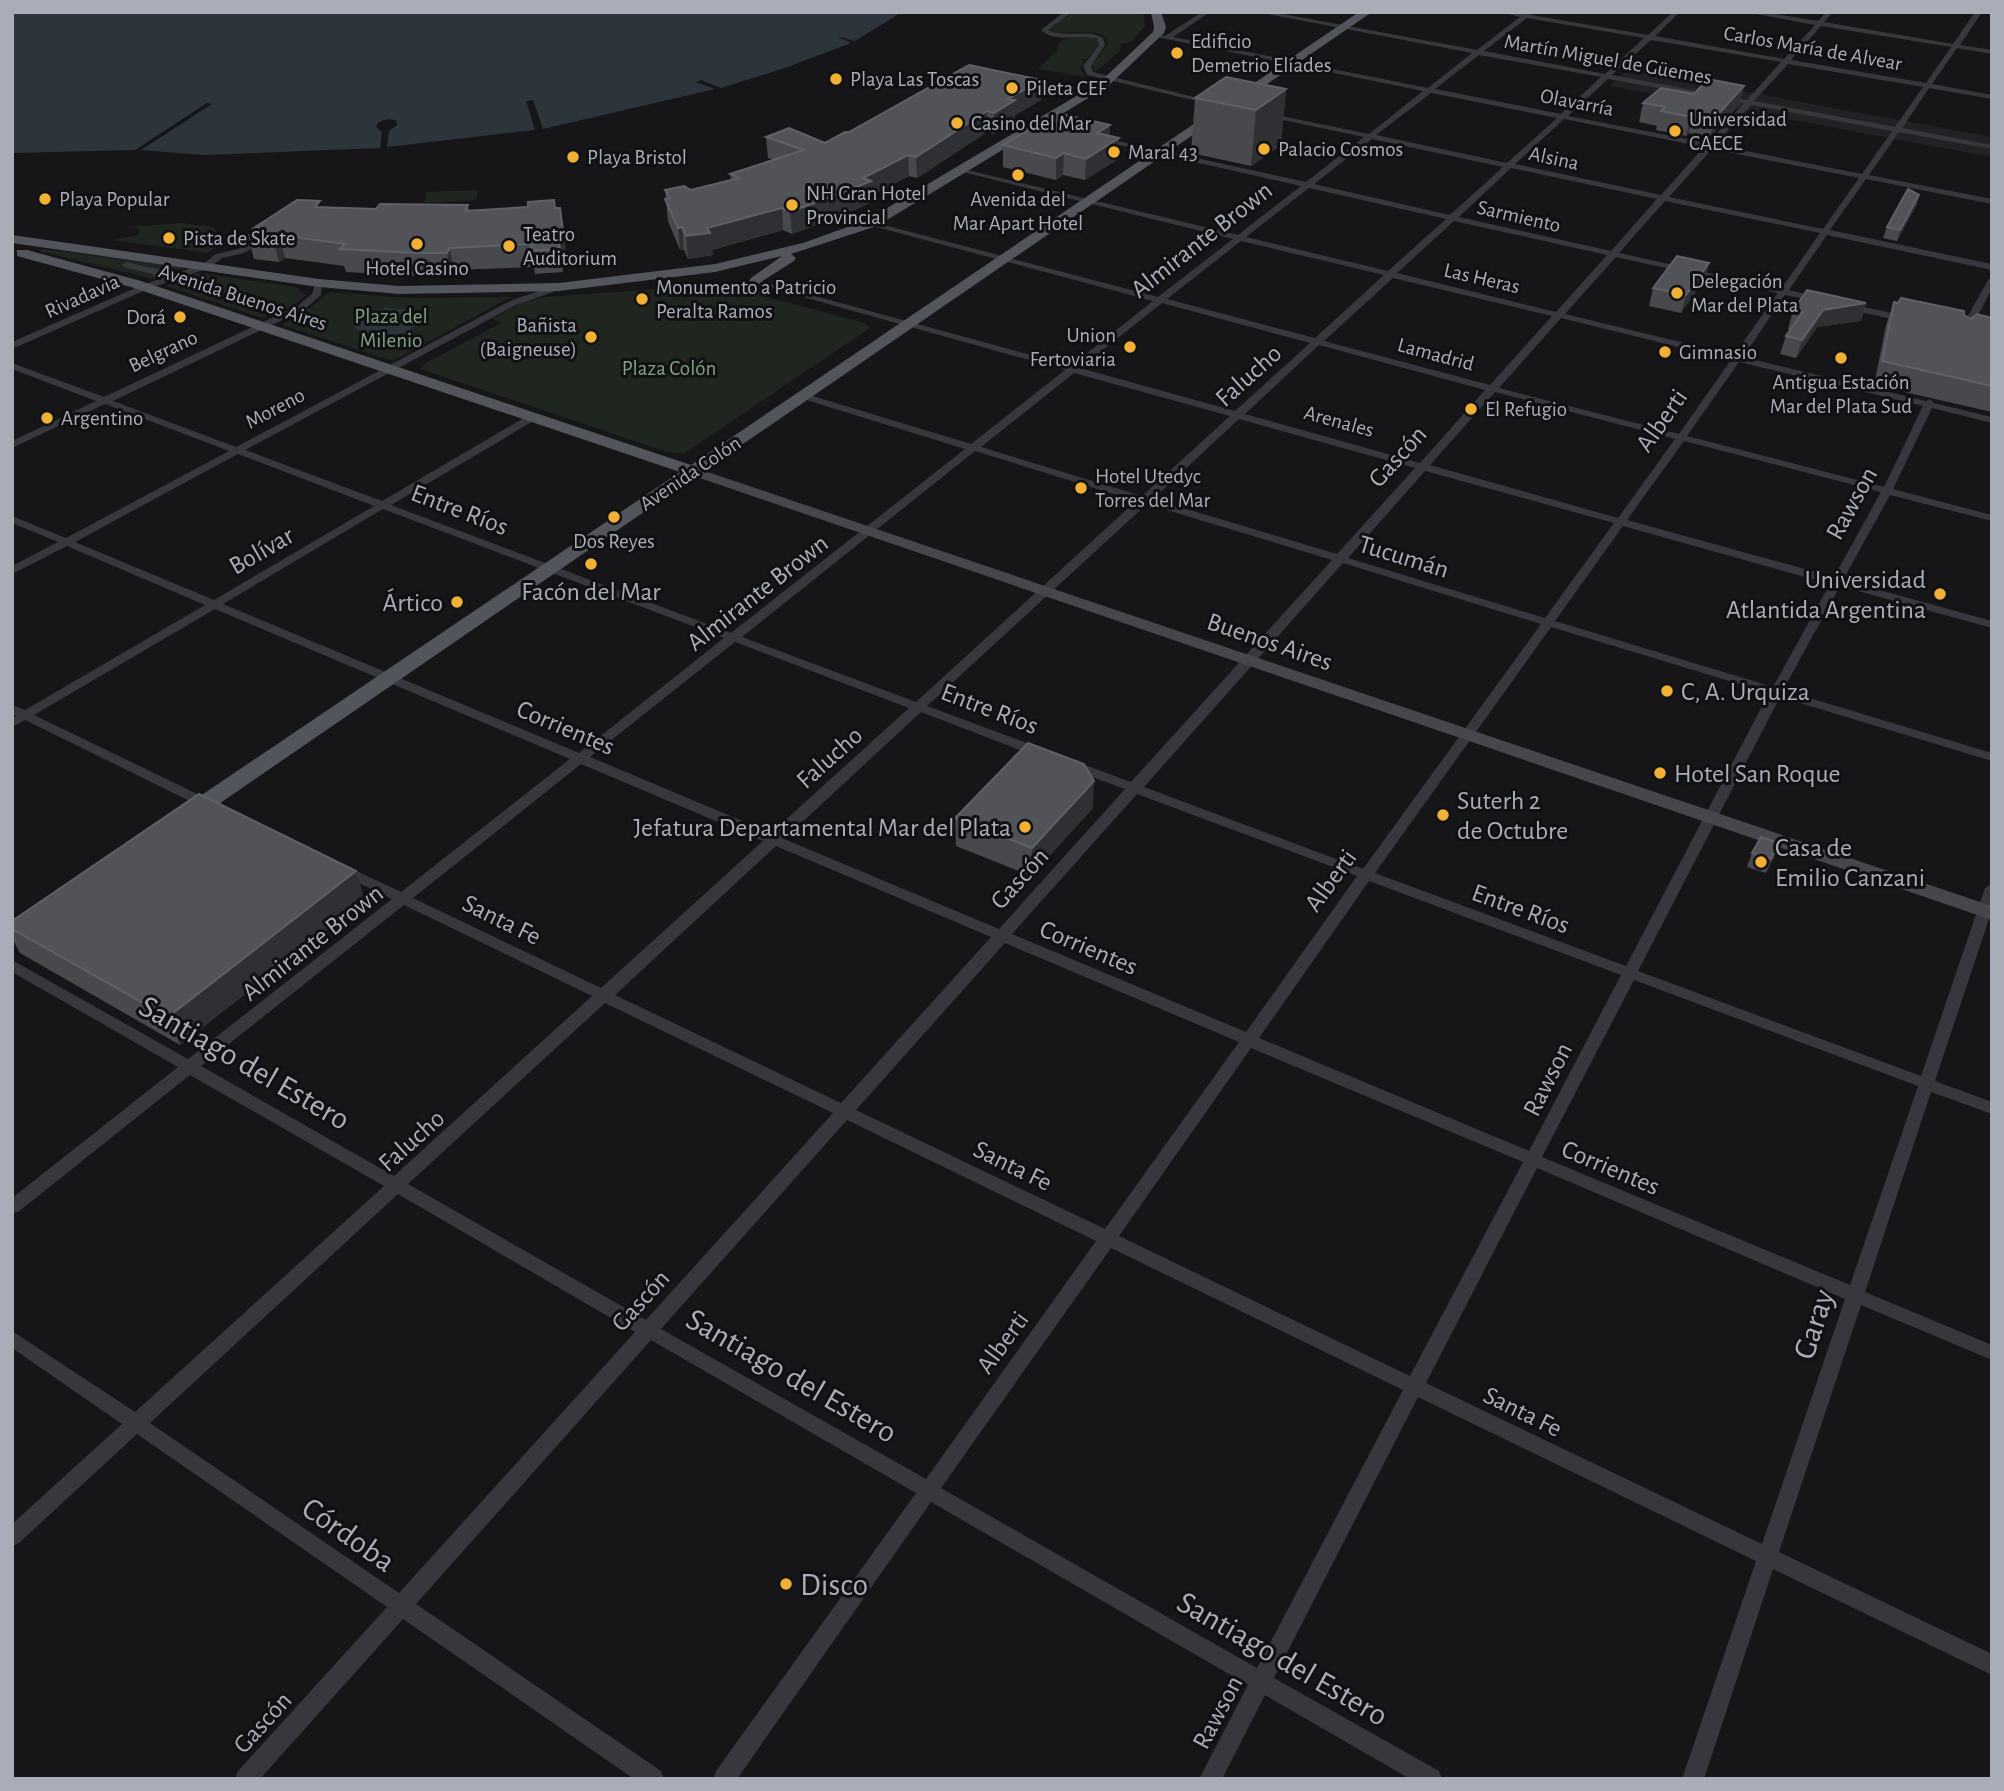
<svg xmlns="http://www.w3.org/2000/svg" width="2004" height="1791" viewBox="0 0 2004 1791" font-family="'Alegreya Sans',sans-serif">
  <rect width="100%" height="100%" fill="#161618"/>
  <path fill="#222225" d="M1627,70L1992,137V157L1610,86Z"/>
  <g fill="#1e261f">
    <path d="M1073,12H1143L1145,26L1131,42L1120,44L1121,47L1118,50H1121L1095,72L1092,65L1108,44L1107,38C1088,26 1068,38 1048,30Z"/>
    <path d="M1073,36L1092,37L1098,41L1097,47L1087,59H1080L1084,60L1080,69L1086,77L1038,69L1057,51L1059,42Z"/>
    <path d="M478,190L476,200L424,203L427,192Z"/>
    <path d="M182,223L211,227L224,237L222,247L215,248L208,253L112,240L138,235L140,229L131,227Z"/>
    <path d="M43,249L177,266L184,268L153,279L39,251Z"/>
    <path d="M200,273L296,287L306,295L293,306L262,318L166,286L189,274Z"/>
    <path d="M743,283L767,289L759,295L865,323L870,328L683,454L667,452L420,369L426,363L501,323L492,319L524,302L546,297Z"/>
    <path d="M329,292L411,298L511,297L393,361L282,325L314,305Z"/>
  </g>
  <g fill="#2c353c">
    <path d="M12,12H902L855,41L836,36L851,43L785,68L721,88L701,80L696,82L715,89L543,129L533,100L526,101L535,130L387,147L389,131L397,125L396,120C388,119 379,119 376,127L382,132L380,148L205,155L141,150L212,104L207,103L135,150L12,153Z"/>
    <path d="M385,308L406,310L417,316V322C406,340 371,340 355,328L354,321L365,313Z"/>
  </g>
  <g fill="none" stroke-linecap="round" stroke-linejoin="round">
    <g fill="#37383d" fill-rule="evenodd">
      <path d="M1064,12H1072L1048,30C1066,39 1086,28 1103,38L1105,45L1091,66L1093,72L1218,103L1214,105L1087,75L1083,66L1099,45L1097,39C1078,33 1057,44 1041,30Z"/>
      <path d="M1202,12H1210L1173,37L1428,88L1472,53L1257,12H1272L1477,50L1520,17L1501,12H1533L1531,15L1648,35L1673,12H1680L1655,36L1784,59L1815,25L1746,12H1763L1818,21L1826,12H1833L1824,22L1953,44L1975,12H1982L1960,45L1992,50V54L1957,48L1932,84L1992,95V99L1929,88L1902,128L1992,145V149L1899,132L1869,175L1992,199V204L1866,179L1830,230L1992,264V270L1827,235L1789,290L1822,298V302L1785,295L1743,357L1926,401L1930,399L1934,403L1992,417V423L1932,408L1893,489L1992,515V521L1890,495L1843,580L1992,621V628L1840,586L1783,690L1992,753V761L1780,697L1638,971L1921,1076L1985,888L1992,883V910L1935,1081L1992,1102V1114L1931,1092L1865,1292L1992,1345V1360L1861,1305L1779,1552L1992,1654V1675L1773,1569L1704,1779H1682L1756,1561L1418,1397L1274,1678L1439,1771L1442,1779H1410L1265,1695L1222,1779H1199L1248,1685L931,1502L737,1779H713L716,1771L916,1493L651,1340L416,1604L661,1771L664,1779H634L403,1619L260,1779H235L238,1771L387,1607L137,1434L19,1543L12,1546V1524L122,1424L12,1348V1331L135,1412L384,1186L190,1075L18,1212L12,1213V1198L178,1067L12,972V960L188,1059L392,899L336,872L334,869L336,866H346L401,892L570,759L215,609L34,715L214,802L216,805L214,808H204L25,720L12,727V718L16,716L12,714V705L25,710L205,605L67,546L12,574V566L58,542L12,523V516L66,538L229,451L105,404L12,448V441L96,401L12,369V363L104,397L299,305L312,294L316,281H322L321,295L305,309L113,401L236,447L510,301L556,285H562V289L516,305L245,450L382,501L529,415H537V419L391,505L731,633L965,449L800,398V394H806L971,444L1065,370L753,283V279L1071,366L1153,301L869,225V221L1158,297L1233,239L959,171L963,169L1238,235L1301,186L1102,141L1098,139L1099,137L1306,182L1364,137L1264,116H1261V112L1369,134L1423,91L1152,36L1155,34L1165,36ZM1527,18L1644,38L1605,74L1484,51ZM1821,26L1951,47L1926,83L1791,60ZM1651,40L1781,62L1747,100L1740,99V103H1744L1708,143L1568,116L1608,79L1716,98L1717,96L1713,94L1612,75ZM1479,55L1601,77L1561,114L1435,89ZM1788,64L1923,87L1895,127L1754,101ZM1431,93L1557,118L1507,163L1376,135ZM1751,105L1892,131L1862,174L1715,145ZM1564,119L1704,147L1661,195L1515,164ZM1372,139L1503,167L1450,215L1314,184ZM1712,149L1859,178L1823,229L1669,197ZM1511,168L1657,199L1611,251L1459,217ZM1309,188L1446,219L1388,271L1246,237ZM1665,201L1820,233L1781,289L1619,253ZM1454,221L1607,255L1556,312L1397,273ZM1241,241L1384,275L1315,338L1167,299ZM1616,257L1778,293L1734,355L1565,314ZM1393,278L1552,316L1490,385L1324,341ZM1162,303L1310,343L1235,411L1080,368ZM1561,318L1731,360L1679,434L1499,388ZM1319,345L1485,390L1420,463L1245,414ZM1739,362L1923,406L1884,487L1687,436ZM1074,373L1230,416L1142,496L981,447ZM1495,392L1675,439L1618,518L1430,465ZM1239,419L1415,468L1337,554L1153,499ZM1684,441L1881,492L1834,577L1627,520ZM975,451L1136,501L916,702L742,637ZM238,454L374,506L214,600L75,542ZM1425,471L1614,523L1545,618L1348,558ZM1147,504L1332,560L1131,782L1077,762H1067L1066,765L1067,768L1125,789L999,929L784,839L921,712L1038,757H1048L1049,754L1048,751L927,706ZM383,509L724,638L579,753L223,604ZM1623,526L1830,584L1773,687L1555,621ZM1343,563L1541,624L1363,869L1144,787ZM1551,627L1769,693L1626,966L1375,873ZM735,642L909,708L771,833L590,757ZM581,764L763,841L601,988L413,898ZM1137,794L1357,876L1246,1032L1012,934ZM776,846L991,937L841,1103L615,995ZM1369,881L1621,975L1529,1151L1259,1038ZM404,905L592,996L394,1176L201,1066ZM1005,943L1239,1042L1105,1229L856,1110ZM1634,980L1918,1086L1850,1285L1542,1157ZM605,1003L833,1113L646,1320L408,1184ZM1251,1048L1523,1162L1410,1376L1119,1236ZM847,1120L1096,1241L926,1479L661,1329ZM1537,1168L1845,1299L1762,1544L1426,1383ZM398,1194L635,1332L399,1593L150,1423ZM1111,1248L1403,1390L1257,1668L941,1488Z"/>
      <path d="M253,241L257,244L256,246L244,253L222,258L209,268L148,289L12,349V342L142,285L203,264L216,254L238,249Z"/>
      <path d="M126,262L161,270L162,272L160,277H154L153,274L123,267L122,265Z"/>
      <path d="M1992,277V289L1968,334L1960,336L1958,334L1988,280Z"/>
      <path d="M1846,303L1905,316L1910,319L1905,322L1843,308V304Z"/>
    </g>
    <path fill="#45474d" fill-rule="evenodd" d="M693,467L1992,906V920L688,474L686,471Z"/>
    <g fill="#53555c" fill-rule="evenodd">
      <path d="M1151,12H1161L1166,27L1164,33L1108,86L877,226L791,254L796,258L794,261L756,285L751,284L749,281L751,278L782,256L715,272L559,291L399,294L319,287L12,243V235L319,279L399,286L559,283L715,264L803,243L867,220L1100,82L1153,32L1154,27Z"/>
      <path d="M1359,12H1372L194,821H178L175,816L178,811L680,472L131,287L17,256V250H27L141,281L691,465Z"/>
    </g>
  </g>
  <g fill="#47494d">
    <path d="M1744,86L1739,105L1710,137L1689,133L1686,136L1656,130L1657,126L1639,122L1643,103Z"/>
    <path d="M1286,89L1281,145L1251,166L1191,153L1195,98Z"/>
    <path d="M1041,100L1015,115V121L994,134L987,132L917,178L909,176L871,196L872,202L850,212L792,234L783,230L712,250L713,255L688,259L684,250H680L668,221L665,190H691L731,180L730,174L774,160L768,158L766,137L825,143L849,132Z"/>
    <path d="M1110,125L1109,135L1119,138L1118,159L1085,180L1063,175L1056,180L1003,167V145Z"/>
    <path d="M1919,195L1916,206L1897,241L1883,238L1887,227Z"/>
    <path d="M468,205L469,210L560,208L567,262H562L563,272L535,274L534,267L454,270L451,276H421L346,272L344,266L285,258L279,262L254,259L248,236L255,231L254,228L322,207L376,209Z"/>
    <path d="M1709,263L1704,280L1681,313L1649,306L1653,288Z"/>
    <path d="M1894,302L1964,315L1971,319L1992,318V412L1874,385L1886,325Z"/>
    <path d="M1866,303L1861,321L1817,327L1796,358L1780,354L1786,336L1790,330L1788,329L1793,311Z"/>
    <path d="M1093,808L1031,876L956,846L955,818Z"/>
    <path d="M1752,853L1774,857L1766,873L1747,867Z"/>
    <path d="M365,900L180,1045L20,953L12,938V921Z"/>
  </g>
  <g fill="#2f3033">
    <path d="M1041,80V100L1015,115V121L994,134V113L1008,99Z"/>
    <path d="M1744,86L1739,105L1710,137L1715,118Z"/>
    <path d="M1286,89L1281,145L1251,166L1256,110Z"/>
    <path d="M987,111V132L917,178L916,157Z"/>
    <path d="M1693,114L1689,133L1686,136L1691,117Z"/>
    <path d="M1110,125L1109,144L1119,138L1118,159L1085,180L1086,159L1097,133Z"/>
    <path d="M1064,153L1063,175L1056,180V158Z"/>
    <path d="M908,155L909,176L871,196L872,202L850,212L792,234L790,212L863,178Z"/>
    <path d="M1919,195L1916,206L1897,241L1900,230Z"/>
    <path d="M560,208L567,262H562L563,272L558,240Z"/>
    <path d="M782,208L783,230L712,250L713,255L688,259L686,236L707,228Z"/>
    <path d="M682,227L684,250H680L678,228Z"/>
    <path d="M279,235L285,258L279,262L273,239Z"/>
    <path d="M450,248L454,270L451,276L447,253Z"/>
    <path d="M1709,263L1704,280L1681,313L1686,295Z"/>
    <path d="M1866,303L1861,321L1817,327L1796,358L1802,340L1823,310Z"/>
    <path d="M1094,781L1093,808L1031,876L1032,848Z"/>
    <path d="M1779,843L1774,857L1766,873L1771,859Z"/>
    <path d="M356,871L365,900L180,1045L168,1017Z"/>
  </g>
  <g fill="#525359" stroke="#5f6168" stroke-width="2">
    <path d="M969,65L1041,80L1008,99L1015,100L994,113L987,111L916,157L908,155L863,178L871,181L849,190L790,212L782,208L707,228L710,233L686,236L682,227L678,228L665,199L670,198L665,190L684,186L691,190L739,178L730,174L804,150L766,137L789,128L825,143L845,132H849Z"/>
    <path d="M1226,77L1286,89L1256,110L1195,98Z"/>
    <path d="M1708,79L1744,86L1715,118L1693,114L1691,117L1661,111L1665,107L1643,103L1661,88L1694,94Z"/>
    <path d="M1057,113L1110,125L1097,133L1119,138L1086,159L1064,153L1056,158L1003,145Z"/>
    <path d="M1908,189L1919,195L1900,230L1887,227Z"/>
    <path d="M297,200L320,201L315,207L376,209L380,204L468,205L465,211L528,207V202L554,200L555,208H560L564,239L558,240L560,249L531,251V244L450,248L447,253H416L340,249L345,244L279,235L273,239L248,236L258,228H254Z"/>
    <path d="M1677,256L1709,263L1686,295L1653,288Z"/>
    <path d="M1807,290L1866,303L1823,310L1802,340L1786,336L1802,313L1793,311Z"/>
    <path d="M1901,298L1964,311V315L1971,319L1977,314L1992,318V386L1882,361L1894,302L1898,303Z"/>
    <path d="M1028,743L1084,764L1094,781L1032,848L955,818Z"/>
    <path d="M199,794L356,871L168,1017L12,929V921Z"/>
    <path d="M1761,837L1779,843L1771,859L1752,853Z"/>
  </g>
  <g fill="#f2b134" stroke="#111113" stroke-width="2.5">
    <circle cx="1177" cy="53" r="7"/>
    <circle cx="836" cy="79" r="7"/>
    <circle cx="1012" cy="88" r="7"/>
    <circle cx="957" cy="123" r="7"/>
    <circle cx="1675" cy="131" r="7"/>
    <circle cx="1264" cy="149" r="7"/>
    <circle cx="1114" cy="152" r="7"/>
    <circle cx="573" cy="157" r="7"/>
    <circle cx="1018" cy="175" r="7"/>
    <circle cx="45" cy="199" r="7"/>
    <circle cx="792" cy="205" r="7"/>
    <circle cx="169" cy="238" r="7"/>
    <circle cx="417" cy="244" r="7"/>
    <circle cx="509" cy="246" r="7"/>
    <circle cx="1677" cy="293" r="7"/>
    <circle cx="642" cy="299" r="7"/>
    <circle cx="180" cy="317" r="7"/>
    <circle cx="591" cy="337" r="7"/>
    <circle cx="1130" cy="347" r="7"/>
    <circle cx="1665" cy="352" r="7"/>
    <circle cx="1841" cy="358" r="7"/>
    <circle cx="1471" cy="409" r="7"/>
    <circle cx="47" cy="418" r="7"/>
    <circle cx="1081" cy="488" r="7"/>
    <circle cx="614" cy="517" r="7"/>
    <circle cx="591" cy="564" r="7"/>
    <circle cx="1940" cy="594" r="7"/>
    <circle cx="457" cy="602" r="7"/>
    <circle cx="1667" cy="691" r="7"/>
    <circle cx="1660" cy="773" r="7"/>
    <circle cx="1443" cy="815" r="7"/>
    <circle cx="1025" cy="827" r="7"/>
    <circle cx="1761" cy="862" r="7"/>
    <circle cx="786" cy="1584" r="7"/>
  </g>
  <g text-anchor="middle" stroke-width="6" stroke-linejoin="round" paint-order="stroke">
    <g font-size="21" fill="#a8adb8" stroke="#111113" text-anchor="start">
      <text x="1191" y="48">Edificio<tspan x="1191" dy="24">Demetrio Elíades</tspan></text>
      <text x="850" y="86">Playa Las Toscas</text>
      <text x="1026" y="95">Pileta CEF</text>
      <text x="1689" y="126">Universidad<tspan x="1689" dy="24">CAECE</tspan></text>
      <text x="971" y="130">Casino del Mar</text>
      <text x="1278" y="156">Palacio Cosmos</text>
      <text x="1128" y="159">Maral 43</text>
      <text x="587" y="164">Playa Bristol</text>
      <text x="806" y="200">NH Gran Hotel<tspan x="806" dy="24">Provincial</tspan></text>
      <text x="59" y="206">Playa Popular</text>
      <text x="1018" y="206" text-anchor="middle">Avenida del<tspan x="1018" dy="24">Mar Apart Hotel</tspan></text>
      <text x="523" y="241">Teatro<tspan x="523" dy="24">Auditorium</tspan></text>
      <text x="183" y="245">Pista de Skate</text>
      <text x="417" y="275" text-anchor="middle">Hotel Casino</text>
      <text x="1691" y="288">Delegación<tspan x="1691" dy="24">Mar del Plata</tspan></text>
      <text x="656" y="294">Monumento a Patricio<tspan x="656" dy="24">Peralta Ramos</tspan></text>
      <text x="166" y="324" text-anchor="end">Dorá</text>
      <text x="577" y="332" text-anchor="end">Bañista<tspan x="577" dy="24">(Baigneuse)</tspan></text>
      <text x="1116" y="342" text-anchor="end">Union<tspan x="1116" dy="24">Fertoviaria</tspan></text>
      <text x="1679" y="359">Gimnasio</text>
      <text x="1841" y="389" text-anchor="middle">Antigua Estación<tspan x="1841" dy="24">Mar del Plata Sud</tspan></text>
      <text x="1485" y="416">El Refugio</text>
      <text x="61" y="425">Argentino</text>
      <text x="1095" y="483">Hotel Utedyc<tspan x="1095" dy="24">Torres del Mar</tspan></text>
      <text x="614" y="548" text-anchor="middle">Dos Reyes</text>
    </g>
    <g font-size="21" fill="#a8adb8" stroke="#111113">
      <text transform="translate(1813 48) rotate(10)" y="7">Carlos María de Alvear</text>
      <text transform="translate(1608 59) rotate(10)" y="7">Martín Miguel de Güemes</text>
      <text transform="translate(1577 102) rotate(11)" y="7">Olavarría</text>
      <text transform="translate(1554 158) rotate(12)" y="7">Alsina</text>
      <text transform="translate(1519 216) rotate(13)" y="7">Sarmiento</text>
      <text transform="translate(1482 278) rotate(13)" y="7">Las Heras</text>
      <text transform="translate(82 296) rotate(-24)" y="7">Rivadavia</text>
      <text transform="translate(243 297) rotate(18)" y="7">Avenida Buenos Aires</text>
      <text transform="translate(163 351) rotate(-25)" y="7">Belgrano</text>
      <text transform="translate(1436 354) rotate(15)" y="7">Lamadrid</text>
      <text transform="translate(275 408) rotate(-28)" y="7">Moreno</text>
      <text transform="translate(1339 421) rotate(15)" y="7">Arenales</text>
      <text transform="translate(690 473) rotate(-34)" y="7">Avenida Colón</text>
    </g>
    <g font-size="21" fill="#7fa381" stroke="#111113">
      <text x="391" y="323">Plaza del<tspan x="391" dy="24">Milenio</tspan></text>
      <text x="669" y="375">Plaza Colón</text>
    </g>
    <g font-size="26" fill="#a8adb8" stroke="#111113">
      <text transform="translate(1201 239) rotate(-38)" y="9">Almirante Brown</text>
      <text transform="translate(1248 375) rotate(-42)" y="9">Falucho</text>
      <text transform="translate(1661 420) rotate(-55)" y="9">Alberti</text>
      <text transform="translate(1397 456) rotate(-48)" y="9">Gascón</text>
      <text transform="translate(1851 503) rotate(-61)" y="9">Rawson</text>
      <text transform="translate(460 509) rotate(21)" y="9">Entre Ríos</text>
      <text transform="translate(261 550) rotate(-30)" y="9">Bolívar</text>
      <text transform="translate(1404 556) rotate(17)" y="9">Tucumán</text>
      <text transform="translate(757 592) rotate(-38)" y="9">Almirante Brown</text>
      <text transform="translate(1270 641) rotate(19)" y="9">Buenos Aires</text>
      <text transform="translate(990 708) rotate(21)" y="9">Entre Ríos</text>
      <text transform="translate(566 727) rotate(23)" y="9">Corrientes</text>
      <text transform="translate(829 757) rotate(-42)" y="9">Falucho</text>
      <text transform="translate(1019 878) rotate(-48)" y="9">Gascón</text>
      <text transform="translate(1330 880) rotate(-54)" y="9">Alberti</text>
      <text transform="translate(1521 908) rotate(20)" y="9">Entre Ríos</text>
      <text transform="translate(502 919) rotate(26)" y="9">Santa Fe</text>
      <text transform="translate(312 942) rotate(-38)" y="9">Almirante Brown</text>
      <text transform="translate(1089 947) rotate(23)" y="9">Corrientes</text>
      <text transform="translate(1547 1079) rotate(-63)" y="9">Rawson</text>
      <text transform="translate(411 1140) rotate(-42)" y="9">Falucho</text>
      <text transform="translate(1013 1165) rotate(26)" y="9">Santa Fe</text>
      <text transform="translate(1611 1167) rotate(23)" y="9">Corrientes</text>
      <text transform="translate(640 1300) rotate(-48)" y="9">Gascón</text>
      <text transform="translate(1002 1342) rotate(-54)" y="9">Alberti</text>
      <text transform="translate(1523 1411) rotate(26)" y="9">Santa Fe</text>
      <text transform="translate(1217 1712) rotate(-62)" y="9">Rawson</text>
      <text transform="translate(262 1722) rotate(-48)" y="9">Gascón</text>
    </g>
    <g font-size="26" fill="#a8adb8" stroke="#111113" text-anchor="start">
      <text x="1926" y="588" text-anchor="end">Universidad<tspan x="1926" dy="30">Atlantida Argentina</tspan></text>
      <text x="591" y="600" text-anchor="middle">Facón del Mar</text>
      <text x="443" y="611" text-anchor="end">Ártico</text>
      <text x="1681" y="700">C, A. Urquiza</text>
      <text x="1674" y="782">Hotel San Roque</text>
      <text x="1457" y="809">Suterh 2<tspan x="1457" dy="30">de Octubre</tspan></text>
      <text x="1011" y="836" text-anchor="end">Jefatura Departamental Mar del Plata</text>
      <text x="1775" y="856">Casa de<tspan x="1775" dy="30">Emilio Canzani</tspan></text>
    </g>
    <g font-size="32" fill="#a8adb8" stroke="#111113">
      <text transform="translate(245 1062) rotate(30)" y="11">Santiago del Estero</text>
      <text transform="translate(1813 1324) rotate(-72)" y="11">Garay</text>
      <text transform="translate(792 1375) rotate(30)" y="11">Santiago del Estero</text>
      <text transform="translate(349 1534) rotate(35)" y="11">Córdoba</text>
      <text transform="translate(1283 1658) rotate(30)" y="11">Santiago del Estero</text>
    </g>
    <g font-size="32" fill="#a8adb8" stroke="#111113" text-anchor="start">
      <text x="800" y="1595">Disco</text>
    </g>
  </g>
  <rect width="2004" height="1791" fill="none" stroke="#a8adb8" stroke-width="28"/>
</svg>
